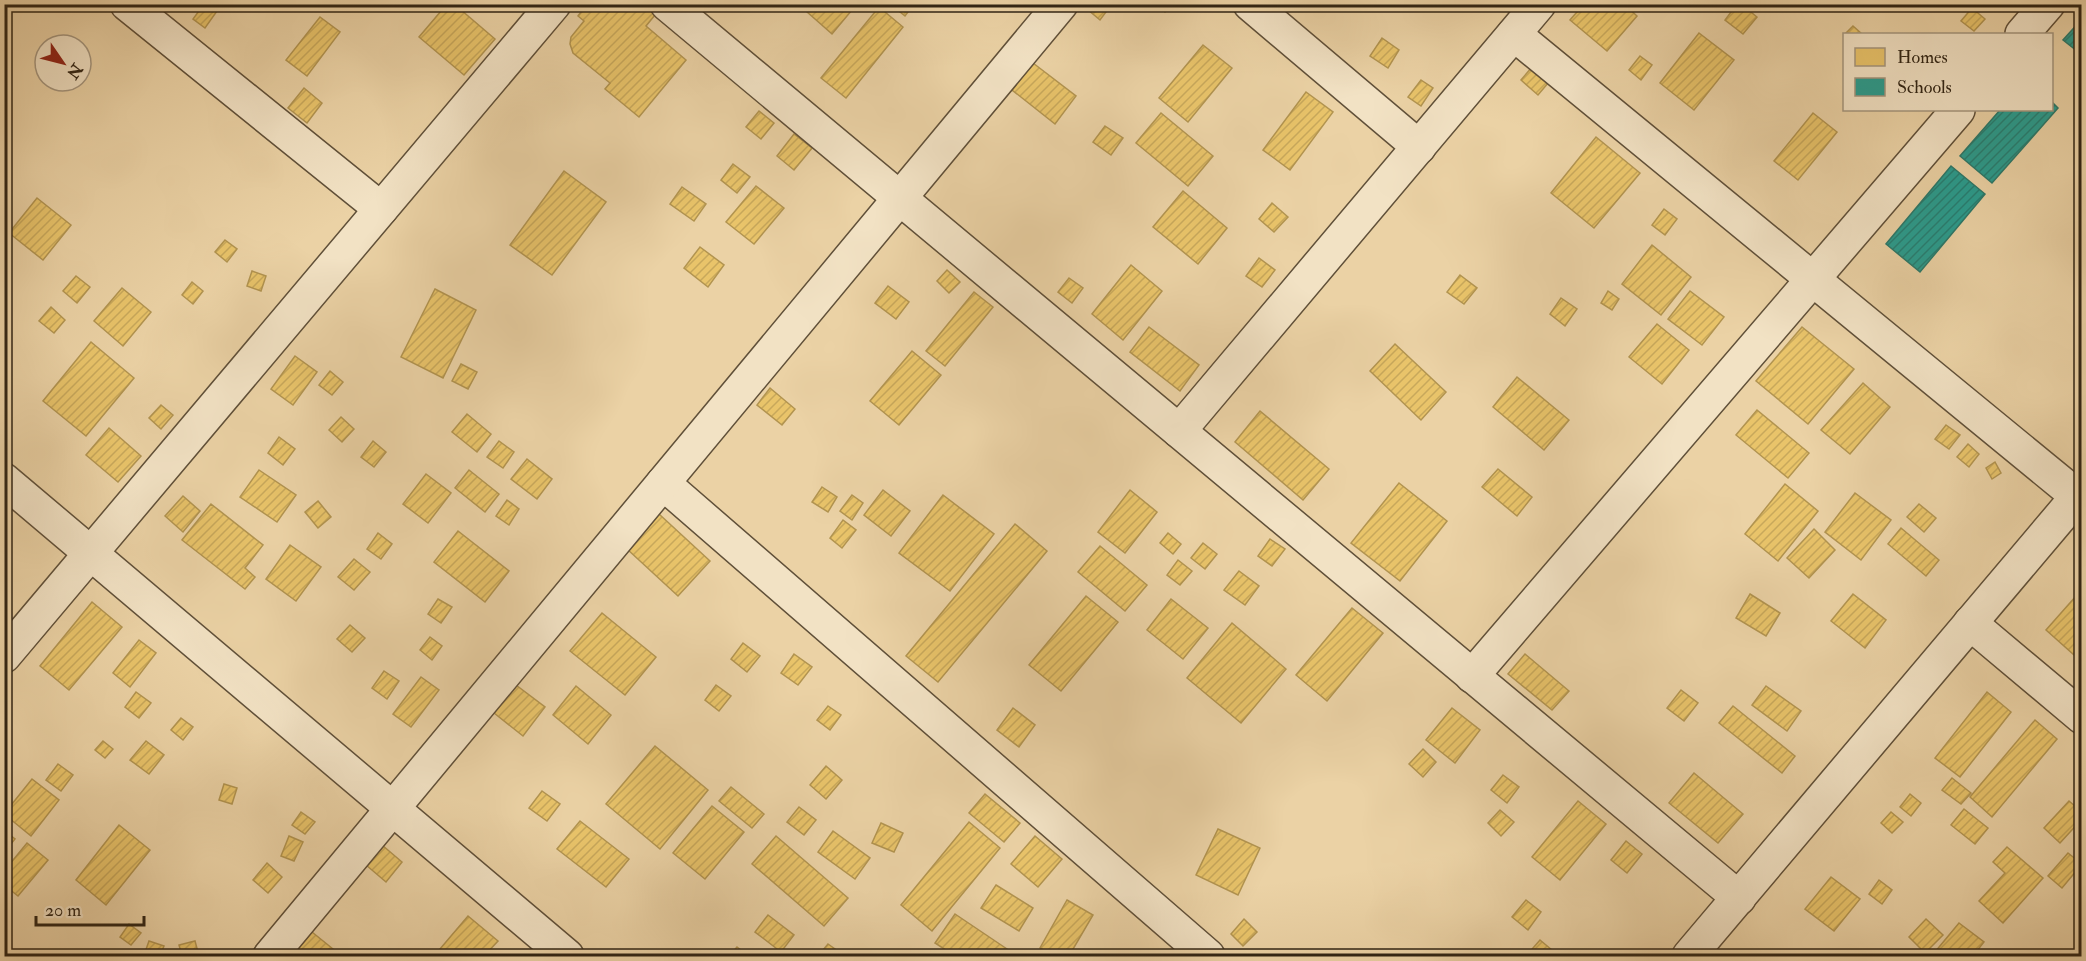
<svg xmlns="http://www.w3.org/2000/svg" width="2086" height="961" viewBox="0 0 2086 961" font-family="'IM FELL Double Pica',serif">
  <defs>
    <pattern id="homes-hatch" width="6" height="6" patternUnits="userSpaceOnUse" patternTransform="scale(1.5)"><rect width="6" height="6" fill="#e9c46a"/><path d="M-1 1l2-2M0 6l6-6M5 7l2-2" fill="none" stroke="#c8a85b"/></pattern>
    <pattern id="schools-hatch" width="6" height="6" patternUnits="userSpaceOnUse" patternTransform="scale(1.5)"><rect width="6" height="6" fill="#2a9d8f"/><path d="M-1 1l2-2M0 6l6-6M5 7l2-2" fill="none" stroke="#258074"/></pattern>
  </defs>
  <rect width="100%" height="100%" fill="#ebd2a5"/>
  <filter id="stains"><feTurbulence type="fractalNoise" baseFrequency=".00333" numOctaves="4"/><feColorMatrix values="0 0 0 0 .2 0 0 0 0 .09 0 0 0 0 .02 0 0 0 .5 -.17"/></filter>
  <radialGradient id="worn" r=".72"><stop offset=".6" stop-color="#630" stop-opacity="0"/><stop offset="1" stop-color="#630" stop-opacity=".3"/></radialGradient>
  <g fill="url(#homes-hatch)" stroke="#b29450" stroke-width="1.5">
    <path d="M204,4H222L205,28L193,19Z"/>
    <path d="M447,4H454L495,39L464,75L419,37Z"/>
    <path d="M587,4H643L655,15L646,26L686,60L639,117L605,89L610,83L573,53L570,44L571,37L584,21L578,16Z"/>
    <path d="M798,4H857L832,34Z"/>
    <path d="M890,4H914L905,16Z"/>
    <path d="M1081,4H1112L1100,20Z"/>
    <path d="M1156,4H1172L1165,12Z"/>
    <path d="M1584,4H1624L1637,16L1607,51L1570,20Z"/>
    <path d="M1737,4H1741L1757,17L1743,34L1725,20Z"/>
    <path d="M879,7L903,27L846,98L821,78Z"/>
    <path d="M1972,8L1985,19L1974,31L1961,21Z"/>
    <path d="M320,17L340,32L307,76L286,60Z"/>
    <path d="M1853,26L1862,34H1845Z"/>
    <path d="M1699,33L1734,60L1694,110L1660,83Z"/>
    <path d="M1382,38L1399,50L1388,68L1370,56Z"/>
    <path d="M1203,45L1232,68L1188,122L1159,98Z"/>
    <path d="M1640,56L1652,65L1641,80L1629,70Z"/>
    <path d="M1537,61L1554,76L1538,95L1521,80Z"/>
    <path d="M1033,63L1076,96L1055,124L1012,90Z"/>
    <path d="M1421,80L1433,88L1421,106L1408,97Z"/>
    <path d="M304,88L322,103L307,123L288,108Z"/>
    <path d="M1306,92L1333,112L1290,170L1263,150Z"/>
    <path d="M759,111L774,123L761,139L746,127Z"/>
    <path d="M1161,113L1213,156L1188,186L1136,143Z"/>
    <path d="M1813,113L1837,132L1798,180L1774,161Z"/>
    <path d="M1105,126L1123,138L1111,155L1093,142Z"/>
    <path d="M794,134L812,148L794,170L777,156Z"/>
    <path d="M1596,137L1640,173L1594,228L1551,193Z"/>
    <path d="M733,164L750,177L737,193L721,180Z"/>
    <path d="M564,171L606,202L552,275L510,245Z"/>
    <path d="M756,186L784,208L754,244L726,222Z"/>
    <path d="M682,187L706,204L694,221L670,204Z"/>
    <path d="M1183,191L1227,228L1198,264L1153,227Z"/>
    <path d="M37,198L71,225L43,260L9,233Z"/>
    <path d="M1272,203L1288,217L1274,232L1259,219Z"/>
    <path d="M1664,209L1677,219L1665,235L1652,225Z"/>
    <path d="M225,240L237,249L227,262L215,252Z"/>
    <path d="M1652,245L1691,277L1661,315L1622,284Z"/>
    <path d="M700,247L724,265L708,287L684,268Z"/>
    <path d="M1259,258L1275,270L1262,287L1246,276Z"/>
    <path d="M1131,265L1162,291L1123,340L1092,314Z"/>
    <path d="M947,270L960,282L949,293L937,281Z"/>
    <path d="M252,271L266,276L261,291L247,286Z"/>
    <path d="M1460,275L1477,288L1464,304L1447,292Z"/>
    <path d="M76,276L90,287L77,303L63,291Z"/>
    <path d="M1069,278L1083,288L1072,303L1058,292Z"/>
    <path d="M192,282L203,291L193,304L182,295Z"/>
    <path d="M888,286L909,302L896,319L875,303Z"/>
    <path d="M122,288L151,312L123,346L94,321Z"/>
    <path d="M435,289L476,310L443,378L401,357Z"/>
    <path d="M1608,291L1619,299L1612,310L1601,303Z"/>
    <path d="M1690,291L1724,317L1702,345L1668,319Z"/>
    <path d="M974,292L993,307L945,366L926,351Z"/>
    <path d="M1561,298L1577,309L1565,326L1550,314Z"/>
    <path d="M51,307L65,320L54,333L39,321Z"/>
    <path d="M1657,324L1689,350L1662,384L1629,357Z"/>
    <path d="M1149,327L1199,365L1180,391L1130,352Z"/>
    <path d="M1802,327L1854,369L1808,424L1756,381Z"/>
    <path d="M91,342L134,378L86,436L43,401Z"/>
    <path d="M1395,344L1446,392L1421,420L1370,371Z"/>
    <path d="M912,351L941,375L899,425L870,401Z"/>
    <path d="M295,356L317,372L293,405L271,389Z"/>
    <path d="M461,364L477,372L468,389L452,381Z"/>
    <path d="M330,371L343,382L332,395L319,385Z"/>
    <path d="M1517,377L1569,420L1544,450L1493,407Z"/>
    <path d="M1863,383L1890,407L1850,454L1821,430Z"/>
    <path d="M770,388L795,409L782,425L757,405Z"/>
    <path d="M161,405L173,415L161,429L149,418Z"/>
    <path d="M1757,410L1809,453L1788,478L1736,435Z"/>
    <path d="M1260,411L1329,469L1303,500L1235,442Z"/>
    <path d="M467,414L491,434L477,452L452,432Z"/>
    <path d="M341,417L354,429L342,442L329,430Z"/>
    <path d="M1946,425L1960,435L1949,449L1935,439Z"/>
    <path d="M109,428L141,456L118,482L86,455Z"/>
    <path d="M279,437L295,449L283,465L268,453Z"/>
    <path d="M373,441L386,452L374,467L361,457Z"/>
    <path d="M499,441L514,452L503,468L487,457Z"/>
    <path d="M1968,444L1979,454L1969,467L1957,457Z"/>
    <path d="M527,459L552,479L537,499L511,479Z"/>
    <path d="M1995,462L2001,473L1992,479L1986,468Z"/>
    <path d="M1498,469L1532,497L1517,516L1482,487Z"/>
    <path d="M259,470L296,495L277,522L240,497Z"/>
    <path d="M469,470L499,494L485,512L455,488Z"/>
    <path d="M426,474L451,493L428,523L403,504Z"/>
    <path d="M1399,483L1447,521L1400,581L1351,543Z"/>
    <path d="M1785,484L1818,511L1778,561L1745,534Z"/>
    <path d="M822,487L837,497L828,512L812,502Z"/>
    <path d="M883,490L910,511L891,536L864,515Z"/>
    <path d="M1130,490L1157,512L1125,553L1098,532Z"/>
    <path d="M1855,493L1891,520L1861,560L1825,532Z"/>
    <path d="M852,495L863,503L852,520L840,511Z"/>
    <path d="M943,495L994,534L950,591L899,553Z"/>
    <path d="M183,496L200,511L183,532L165,516Z"/>
    <path d="M507,500L519,509L509,525L496,516Z"/>
    <path d="M318,501L331,517L318,528L305,512Z"/>
    <path d="M211,504L263,545L245,568L255,577L245,589L182,540Z"/>
    <path d="M1919,504L1936,518L1924,532L1907,517Z"/>
    <path d="M659,514L710,561L678,596L627,549Z"/>
    <path d="M843,520L856,530L842,548L830,538Z"/>
    <path d="M1015,524L1047,551L938,682L906,656Z"/>
    <path d="M1901,528L1939,560L1926,576L1888,544Z"/>
    <path d="M1814,529L1835,550L1809,578L1787,558Z"/>
    <path d="M458,531L509,571L485,602L434,562Z"/>
    <path d="M378,533L392,544L381,559L367,549Z"/>
    <path d="M1168,533L1181,544L1173,554L1160,543Z"/>
    <path d="M1270,539L1285,549L1272,566L1258,556Z"/>
    <path d="M1203,543L1217,554L1205,569L1191,558Z"/>
    <path d="M290,545L321,567L296,601L266,579Z"/>
    <path d="M1100,546L1147,585L1125,611L1078,572Z"/>
    <path d="M354,559L370,572L354,590L338,577Z"/>
    <path d="M1178,560L1192,571L1180,585L1167,575Z"/>
    <path d="M1239,571L1259,586L1245,605L1224,590Z"/>
    <path d="M1750,594L1780,613L1766,636L1736,618Z"/>
    <path d="M1853,594L1886,620L1865,648L1831,621Z"/>
    <path d="M1086,596L1118,622L1061,691L1029,665Z"/>
    <path d="M2076,596L2082,601V662L2046,630Z"/>
    <path d="M438,599L452,607L441,623L428,614Z"/>
    <path d="M1171,599L1208,628L1183,659L1147,630Z"/>
    <path d="M92,602L122,627L69,690L40,666Z"/>
    <path d="M1352,608L1383,633L1327,701L1296,675Z"/>
    <path d="M602,613L656,657L625,695L570,651Z"/>
    <path d="M1232,623L1286,669L1241,723L1187,678Z"/>
    <path d="M350,625L365,638L352,652L337,639Z"/>
    <path d="M430,637L442,646L432,660L420,650Z"/>
    <path d="M139,640L156,653L130,687L113,673Z"/>
    <path d="M743,643L760,656L747,672L731,659Z"/>
    <path d="M794,654L812,667L798,685L781,673Z"/>
    <path d="M1525,654L1569,691L1552,710L1508,674Z"/>
    <path d="M384,671L399,681L387,699L372,688Z"/>
    <path d="M421,677L439,690L411,727L393,714Z"/>
    <path d="M516,685L545,707L523,736L494,713Z"/>
    <path d="M716,685L731,696L719,711L705,700Z"/>
    <path d="M576,686L611,715L588,744L553,715Z"/>
    <path d="M1766,686L1801,711L1787,731L1752,705Z"/>
    <path d="M1681,690L1698,703L1684,721L1667,708Z"/>
    <path d="M136,692L151,703L139,718L125,707Z"/>
    <path d="M1987,692L2011,712L1960,777L1935,758Z"/>
    <path d="M828,706L841,715L830,730L817,720Z"/>
    <path d="M1733,706L1795,756L1782,773L1719,723Z"/>
    <path d="M1013,708L1035,725L1019,747L997,730Z"/>
    <path d="M1452,708L1480,730L1455,763L1426,740Z"/>
    <path d="M181,718L193,727L183,740L171,730Z"/>
    <path d="M2035,720L2057,739L1992,817L1970,797Z"/>
    <path d="M103,741L113,749L105,758L95,750Z"/>
    <path d="M146,741L164,755L149,774L130,760Z"/>
    <path d="M655,746L708,790L660,849L606,804Z"/>
    <path d="M1423,749L1436,762L1423,777L1409,764Z"/>
    <path d="M58,764L73,775L61,791L46,780Z"/>
    <path d="M826,766L842,780L826,799L810,785Z"/>
    <path d="M1694,773L1743,814L1718,843L1669,803Z"/>
    <path d="M1503,775L1519,787L1507,803L1491,790Z"/>
    <path d="M1952,778L1971,793L1961,804L1942,790Z"/>
    <path d="M32,779L59,800L31,836L4,814Z"/>
    <path d="M224,784L237,788L232,804L219,800Z"/>
    <path d="M731,787L764,814L752,828L719,801Z"/>
    <path d="M542,791L560,804L547,821L529,808Z"/>
    <path d="M985,794L1020,823L1004,842L969,813Z"/>
    <path d="M1910,794L1921,803L1911,816L1900,807Z"/>
    <path d="M1578,801L1606,824L1560,880L1532,857Z"/>
    <path d="M2069,801L2082,812V819L2060,843L2044,828Z"/>
    <path d="M712,806L744,832L705,879L673,853Z"/>
    <path d="M799,807L816,820L804,835L787,822Z"/>
    <path d="M1964,809L1988,828L1975,844L1951,825Z"/>
    <path d="M1500,810L1514,822L1501,836L1488,823Z"/>
    <path d="M301,812L315,822L305,834L292,825Z"/>
    <path d="M1891,812L1903,822L1892,833L1881,823Z"/>
    <path d="M580,821L629,859L606,887L557,849Z"/>
    <path d="M969,822L1000,848L932,931L901,905Z"/>
    <path d="M881,823L903,833L894,852L872,843Z"/>
    <path d="M119,825L150,850L106,905L76,880Z"/>
    <path d="M1218,829L1260,848L1238,895L1196,875Z"/>
    <path d="M833,831L870,858L855,879L818,852Z"/>
    <path d="M6,832L15,839L7,849L4,847Z"/>
    <path d="M289,836L303,842L294,861L281,856Z"/>
    <path d="M776,836L848,898L824,926L752,864Z"/>
    <path d="M1035,836L1062,859L1038,887L1011,864Z"/>
    <path d="M1626,841L1642,854L1627,873L1611,860Z"/>
    <path d="M27,843L48,860L18,896L4,885V871Z"/>
    <path d="M382,845L402,862L386,882L366,865Z"/>
    <path d="M2007,847L2043,878L2003,923L1979,901L2005,873L1993,862Z"/>
    <path d="M2068,853L2082,864L2062,888L2048,876Z"/>
    <path d="M267,863L282,877L268,893L253,880Z"/>
    <path d="M1831,877L1860,899L1834,931L1805,909Z"/>
    <path d="M1879,880L1892,890L1882,904L1869,894Z"/>
    <path d="M996,885L1033,908L1019,931L981,908Z"/>
    <path d="M1067,900L1093,915L1069,956H1054L1040,948Z"/>
    <path d="M1526,900L1541,912L1528,930L1512,917Z"/>
    <path d="M955,914L1013,953L1010,956H955L935,943Z"/>
    <path d="M768,915L794,935L781,952L755,932Z"/>
    <path d="M468,916L498,941L484,956H434Z"/>
    <path d="M1244,919L1257,932L1243,946L1231,934Z"/>
    <path d="M1926,919L1943,935L1925,953L1909,937Z"/>
    <path d="M1959,923L1984,942L1973,956H1940L1935,952Z"/>
    <path d="M129,924L141,933L131,945L120,937Z"/>
    <path d="M307,928L338,953L335,956H287Z"/>
    <path d="M1540,940L1558,955L1556,956H1526Z"/>
    <path d="M149,941L164,946L160,956L144,955Z"/>
    <path d="M195,941L199,956H182L179,945Z"/>
    <path d="M828,944L845,956H818Z"/>
    <path d="M737,947L749,956H729Z"/>
  </g>
  <g fill="url(#schools-hatch)" stroke="#2c796a" stroke-width="1.5">
    <path d="M2082,19V55L2063,40Z"/>
    <path d="M2052,102L2058,108L1992,183L1960,156L2000,110H2052Z"/>
    <path d="M1951,166L1985,194L1920,272L1886,244Z"/>
  </g>
  <g fill="none" stroke-linecap="round" stroke-linejoin="round">
    <defs>
      <g id="minor">
        <path d="M127,4L381,209"/>
        <path d="M667,4L1739,898"/>
        <path d="M1250,4L1419,147"/>
        <path d="M1514,34L2077,496"/>
        <path d="M2022,34L2048,4"/>
        <path d="M1179,431L1539,4"/>
        <path d="M4,480L567,956"/>
        <path d="M663,483L1208,956"/>
        <path d="M1970,623L2082,717"/>
        <path d="M4,656L554,4"/>
        <path d="M1472,676L1958,110"/>
        <path d="M270,956L1061,4"/>
        <path d="M1689,956L2082,491"/>
      </g>
    </defs>
    <use href="#minor" stroke="#605039" stroke-width="36"/>
    <use href="#minor" stroke="#f2e2c4" stroke-width="33"/>
  </g>
  <rect width="2086" height="961" fill="none" stroke="#ebd2a5" stroke-width="24"/>
  <rect x="6" y="6" width="2074" height="949" fill="none" stroke="#312515" stroke-width="3"/>
  <rect x="12" y="12" width="2062" height="937" fill="none" stroke="#312515" stroke-width="1.5"/>
  <rect x="1843" y="33" width="210" height="78" fill="#f2e2c4" stroke="#a5967e" stroke-width="1.5"/>
  <rect x="1855" y="48" width="30" height="18" fill="#e9c46a" stroke="#a5967e" stroke-width="1.5"/>
  <text x="1897" y="63" font-size="18" fill="#312515">Homes</text>
  <rect x="1855" y="78" width="30" height="18" fill="#2a9d8f" stroke="#a5967e" stroke-width="1.5"/>
  <text x="1897" y="93" font-size="18" fill="#312515">Schools</text>
  <g transform="translate(63 63) rotate(125)"><circle r="28" fill="#f2e2c4" stroke="#a5967e" stroke-width="1.5"/>
  <path d="M0-4.5L10 22L0 15L-10 22Z" fill="#8f2418"/>
  <text y="-9" font-size="16" font-weight="bold" text-anchor="middle" fill="#312515">N</text>
  </g>
  <path d="M36 916v9h108v-9" fill="none" stroke="#312515" stroke-width="3"/>
  <text x="45" y="916" font-size="18" fill="#312515" stroke="#f2e2c4" stroke-width="4.5" paint-order="stroke">20 m</text>
  <rect width="100%" height="100%" filter="url(#stains)"/>
  <rect width="100%" height="100%" fill="url(#worn)"/>
</svg>
